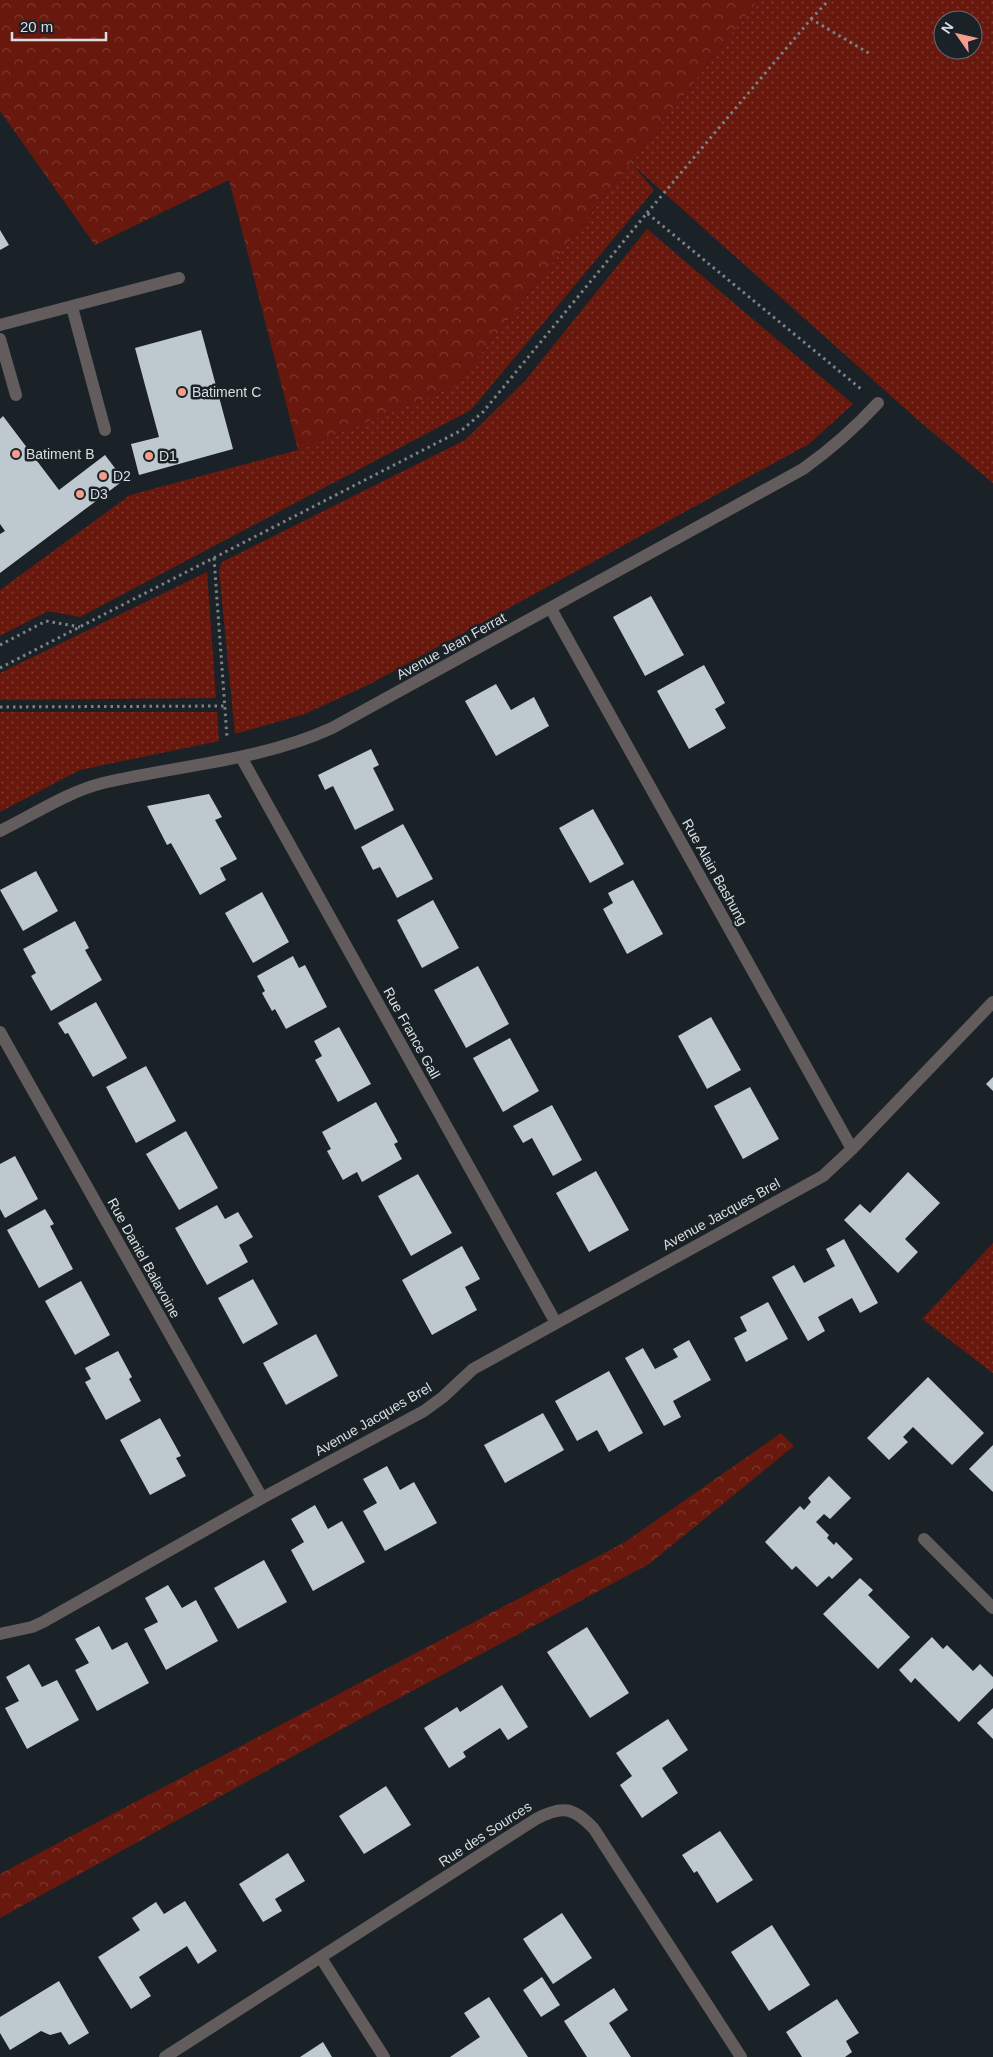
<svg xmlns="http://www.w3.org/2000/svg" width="993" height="2057" viewBox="0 0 993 2057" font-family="Helvetica,sans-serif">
  <defs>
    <pattern id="grass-dots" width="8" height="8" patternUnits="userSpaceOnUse" patternTransform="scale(1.25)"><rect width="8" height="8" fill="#68180c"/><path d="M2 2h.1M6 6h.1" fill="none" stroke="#7d392f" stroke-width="1.8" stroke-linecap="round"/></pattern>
    <pattern id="forest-crowns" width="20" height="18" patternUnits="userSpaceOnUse" patternTransform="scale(1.25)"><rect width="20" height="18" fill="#68180c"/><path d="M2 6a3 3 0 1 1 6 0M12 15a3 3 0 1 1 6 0" fill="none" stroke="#7d392f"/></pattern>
  </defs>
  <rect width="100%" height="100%" fill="#1a2227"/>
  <g fill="url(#grass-dots)" fill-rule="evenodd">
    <path d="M758,0H993V483L919,421L634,166L654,190L471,410L80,617L48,611L0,636V590L130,495L298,450L456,386ZM943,20H973V50H943Z"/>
    <path d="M647,229L853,404L809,444L370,684L305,714L235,734L219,570L222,562L465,440L525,381Z"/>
    <path d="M207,572L216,698L0,700V673Z"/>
    <path d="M0,712H217L219,741L80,770L0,812Z"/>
    <path d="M993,1243V1373L922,1319Z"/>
  </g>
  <g fill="url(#forest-crowns)">
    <path d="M0,0H758L456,386L298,450L229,180L95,245L0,111Z"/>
    <path d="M781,1433L794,1446L649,1564L362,1718L0,1918V1874L625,1542Z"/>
  </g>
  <g fill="#bec9cf">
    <path d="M0,230L9,245L0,250Z"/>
    <path d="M201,330L233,449L139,475L131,444L159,437L135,348Z"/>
    <path d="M3,416L59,490L105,455L124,480L0,573V534L5,531L0,524V419Z"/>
    <path d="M651,596L684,655L645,676L613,617Z"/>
    <path d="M704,665L725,703L715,709L726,728L689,749L657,691Z"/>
    <path d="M496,684L511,710L534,697L549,726L496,756L465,701Z"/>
    <path d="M371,749L379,765L373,768L394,810L355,830L333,786L325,790L318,775Z"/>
    <path d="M209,794L222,817L215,820L237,859L220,868L226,880L200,895L171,843L167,845L147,806Z"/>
    <path d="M593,809L624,864L590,883L559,828Z"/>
    <path d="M403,824L433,879L397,898L380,867L373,870L361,847Z"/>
    <path d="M36,871L58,911L23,931L0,890Z"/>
    <path d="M633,880L663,934L627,954L603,909L613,903L608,893Z"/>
    <path d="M262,892L289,942L253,963L225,913Z"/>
    <path d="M433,900L459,948L422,968L397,920Z"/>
    <path d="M75,921L89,948L85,950L102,980L51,1011L31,976L36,973L23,949Z"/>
    <path d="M293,956L299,968L305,965L327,1007L286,1029L275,1009L272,1011L262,993L265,991L257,976Z"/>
    <path d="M478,966L509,1024L466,1048L434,990Z"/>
    <path d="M96,1002L127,1058L93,1077L68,1033L65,1034L58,1023Z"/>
    <path d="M711,1017L741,1070L707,1089L678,1036Z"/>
    <path d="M339,1027L371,1084L338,1102L315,1060L322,1056L314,1041Z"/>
    <path d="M510,1038L539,1091L503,1112L473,1058Z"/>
    <path d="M146,1066L176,1121L136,1143L106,1087Z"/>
    <path d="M993,1077V1091L986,1084Z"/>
    <path d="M750,1087L779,1139L743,1159L714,1106Z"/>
    <path d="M376,1102L398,1142L394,1144L402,1159L362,1182L357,1172L343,1180L327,1151L331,1149L322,1132Z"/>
    <path d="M552,1105L582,1160L553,1176L532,1138L523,1143L513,1126Z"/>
    <path d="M186,1131L218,1188L179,1210L146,1154Z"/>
    <path d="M15,1156L38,1199L5,1218L0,1209V1164Z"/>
    <path d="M596,1171L629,1230L589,1252L556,1193Z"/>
    <path d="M908,1172L940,1203L905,1239L918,1252L898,1273L844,1220L860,1204L870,1213Z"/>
    <path d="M418,1174L452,1233L411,1256L378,1196Z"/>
    <path d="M217,1205L225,1219L238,1212L253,1237L239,1245L248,1262L207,1285L175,1228Z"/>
    <path d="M45,1209L54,1224L50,1226L73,1269L39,1288L7,1230Z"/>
    <path d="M844,1239L878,1303L860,1313L852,1298L818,1317L825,1331L808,1341L772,1277L794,1265L804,1283L835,1266L826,1249Z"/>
    <path d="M462,1246L480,1279L465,1287L477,1310L432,1335L402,1280Z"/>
    <path d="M253,1279L278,1324L243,1344L218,1298Z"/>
    <path d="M81,1281L110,1335L75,1355L45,1301Z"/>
    <path d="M768,1302L788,1339L746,1362L734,1338L747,1331L740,1317Z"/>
    <path d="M316,1334L338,1376L286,1405L263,1363Z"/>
    <path d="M689,1340L711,1380L673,1401L681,1417L664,1426L625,1358L643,1348L655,1369L678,1357L673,1349Z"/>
    <path d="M118,1351L132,1377L129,1379L141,1401L106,1420L85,1382L91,1379L85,1368Z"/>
    <path d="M609,1371L643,1433L609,1452L597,1430L577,1441L555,1401Z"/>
    <path d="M928,1377L984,1433L952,1465L913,1427L903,1437L908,1442L889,1460L867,1438Z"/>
    <path d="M543,1413L564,1450L505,1483L484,1445Z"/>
    <path d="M160,1418L181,1456L176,1458L186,1476L150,1495L120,1440Z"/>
    <path d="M993,1445V1492L969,1469Z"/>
    <path d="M387,1466L400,1490L414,1482L437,1523L385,1551L363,1511L377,1503L363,1479Z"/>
    <path d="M829,1476L851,1498L830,1519L824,1514L816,1522L829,1535L827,1538L834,1545L836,1542L853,1559L832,1579L829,1576L817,1587L796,1566L792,1570L765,1542L800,1506L804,1510L811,1502L808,1498Z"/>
    <path d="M315,1505L328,1529L342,1521L365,1562L313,1591L291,1550L304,1542L291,1519Z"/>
    <path d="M264,1560L287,1602L238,1629L214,1588Z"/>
    <path d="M860,1578L873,1590L868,1595L910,1637L878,1669L823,1614Z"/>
    <path d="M168,1585L182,1608L196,1600L218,1641L166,1670L144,1629L158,1622L145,1598Z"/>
    <path d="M99,1626L112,1650L127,1642L149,1683L97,1711L75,1670L89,1663L75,1639Z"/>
    <path d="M587,1627L629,1693L590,1718L547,1652Z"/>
    <path d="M932,1637L943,1649L947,1645L973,1671L980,1664L993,1677V1688L959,1722L915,1678L911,1683L899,1670Z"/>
    <path d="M29,1664L42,1687L57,1680L79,1720L27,1749L5,1708L19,1701L6,1677Z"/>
    <path d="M502,1685L528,1727L508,1740L500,1728L463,1752L466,1757L449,1768L424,1728L457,1707L460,1712Z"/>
    <path d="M993,1708V1739L977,1723Z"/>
    <path d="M668,1719L688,1750L662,1768L678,1793L642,1818L620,1785L632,1776L616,1753Z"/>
    <path d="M386,1786L411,1825L364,1854L339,1816Z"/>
    <path d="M720,1831L753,1880L717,1903L697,1871L694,1873L682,1855Z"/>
    <path d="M288,1853L305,1881L275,1899L282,1911L263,1922L239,1884Z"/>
    <path d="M185,1901L217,1951L198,1964L187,1946L139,1977L151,1996L131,2009L98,1957L140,1930L132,1918L156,1902L164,1914Z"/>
    <path d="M562,1913L592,1958L553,1984L523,1939Z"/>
    <path d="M772,1925L810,1985L769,2011L731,1952Z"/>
    <path d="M542,1977L560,2005L541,2017L523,1990Z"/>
    <path d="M59,1981L89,2033L69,2045L61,2032L50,2035L41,2031L10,2050L0,2033V2017Z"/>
    <path d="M614,1988L628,2010L609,2023L631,2057H587L564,2021Z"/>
    <path d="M489,1997L528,2057H450L480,2037L464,2013Z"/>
    <path d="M837,1999L859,2033L846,2041L852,2052L845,2057H802L786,2032Z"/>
    <path d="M323,2042L332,2057H300Z"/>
  </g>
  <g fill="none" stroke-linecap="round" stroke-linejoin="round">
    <g stroke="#7b8185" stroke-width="3" stroke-dasharray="2.5 4" stroke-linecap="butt">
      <path d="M811,19L829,0"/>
      <path d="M647,213L811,19L872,55"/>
      <path d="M214,558L227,737"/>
      <path d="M0,645L46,621L80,627"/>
      <path d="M0,668L462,430L483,412L647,213L861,389"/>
      <path d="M0,707L225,706"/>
    </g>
    <g stroke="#625d5c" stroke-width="12">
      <path d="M72,307L105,430"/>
      <path d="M0,325L179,278"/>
      <path d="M0,339L16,395"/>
      <path d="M551,609L852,1149"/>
      <path d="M241,757L556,1323"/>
      <path d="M0,831C33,815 67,792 103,783C179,765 260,761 332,728L803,469C831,449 855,428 878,403"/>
      <path d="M0,1032L262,1498"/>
      <path d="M924,1539L993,1608"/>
      <path d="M0,1634L32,1627L43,1622L262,1498L424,1411L443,1397L473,1369L823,1176L852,1149L993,1002"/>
      <path d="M321,1958L384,2057"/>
      <path d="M165,2057L536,1819C562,1805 574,1807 594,1829L741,2057"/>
    </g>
  </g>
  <g fill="#f49d8c" stroke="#1a2227" stroke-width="2">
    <circle cx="182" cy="392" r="5"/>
    <circle cx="16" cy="454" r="5"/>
    <circle cx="149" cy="456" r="5"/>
    <circle cx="103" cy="476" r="5"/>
    <circle cx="80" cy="494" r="5"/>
  </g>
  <g text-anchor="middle" stroke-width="5" stroke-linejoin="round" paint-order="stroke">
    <g font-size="14" fill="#d9dee1" stroke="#1a2227" text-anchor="start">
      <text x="192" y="397">Batiment C</text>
      <text x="26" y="459">Batiment B</text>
      <text x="159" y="461">D1</text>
      <text x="113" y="481">D2</text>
      <text x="90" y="499">D3</text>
    </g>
    <g font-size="14" fill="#d9dee1" stroke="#1a2227">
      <text transform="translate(451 646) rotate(-29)" y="5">Avenue Jean Ferrat</text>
      <text transform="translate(715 872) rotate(61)" y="5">Rue Alain Bashung</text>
      <text transform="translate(412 1033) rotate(61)" y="5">Rue France Gall</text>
      <text transform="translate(721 1214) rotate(-29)" y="5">Avenue Jacques Brel</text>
      <text transform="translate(144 1258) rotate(61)" y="5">Rue Daniel Balavoine</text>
      <text transform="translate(373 1419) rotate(-30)" y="5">Avenue Jacques Brel</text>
      <text transform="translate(485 1834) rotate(-33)" y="5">Rue des Sources</text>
    </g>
  </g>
  <g transform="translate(958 35) rotate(304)"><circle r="24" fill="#1a2227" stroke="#666d71"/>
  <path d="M0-4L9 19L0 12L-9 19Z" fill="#f49d8c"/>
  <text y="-8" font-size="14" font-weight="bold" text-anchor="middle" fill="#d9dee1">N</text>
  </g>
  <path d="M12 32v8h94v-8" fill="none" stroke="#d9dee1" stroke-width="2.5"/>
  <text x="20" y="32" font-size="15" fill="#d9dee1" stroke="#1a2227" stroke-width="4" paint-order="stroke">20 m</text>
</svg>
